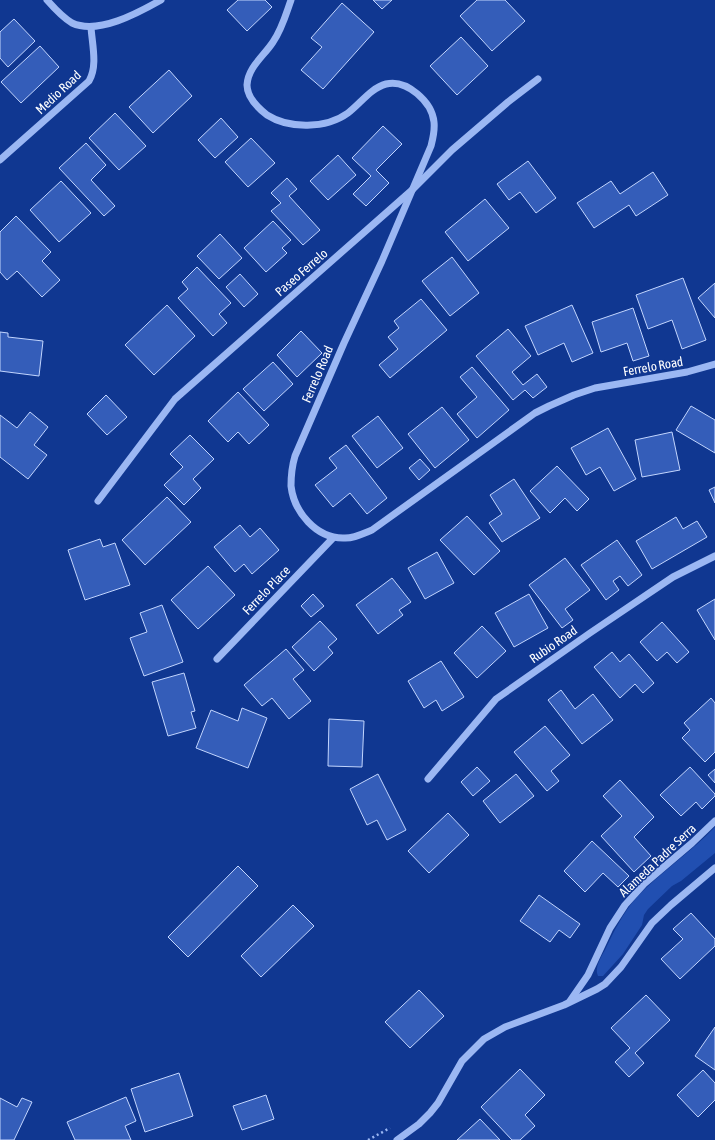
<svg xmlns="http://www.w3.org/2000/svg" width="715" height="1140" viewBox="0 0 715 1140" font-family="'Asap Condensed',sans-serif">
  <rect width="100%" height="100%" fill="#103791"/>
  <path fill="#214fb1" d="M715,827V853L681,881L672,886L648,909L644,915L642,925L623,954L603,976H598C594,968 601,957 605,950C614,931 623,913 637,897C661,872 691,852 715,827Z"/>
  <g fill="#345db9" stroke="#c2d5fe">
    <path d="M238,0H265L272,7L247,31L227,10Z"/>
    <path d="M373,0H392L382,9Z"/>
    <path d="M477,0H505L525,21L492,51L460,16Z"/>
    <path d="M342,3L374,32L323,89L301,70L322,47L311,38Z"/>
    <path d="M14,19L35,41L8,67L0,58V32Z"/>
    <path d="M461,37L488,66L457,95L430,66Z"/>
    <path d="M40,46L59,67L21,103L1,82Z"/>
    <path d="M169,70L192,96L153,133L129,107Z"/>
    <path d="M115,113L146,146L119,170L89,138Z"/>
    <path d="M221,118L238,137L215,158L198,140Z"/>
    <path d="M383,126L402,144L376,170L389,183L366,206L353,194L371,176L352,158Z"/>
    <path d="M251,138L275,163L248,187L225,162Z"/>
    <path d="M86,143L106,165L91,180L115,206L104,216L59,168Z"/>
    <path d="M338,155L356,175L328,200L310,181Z"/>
    <path d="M528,161L556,198L536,213L520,192L509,200L497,184Z"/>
    <path d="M653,172L668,195L636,216L629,205L594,228L577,203L611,181L620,194Z"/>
    <path d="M287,178L297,189L289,196L320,230L303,245L271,211L281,203L271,193Z"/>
    <path d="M61,181L91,213L59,242L30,210Z"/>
    <path d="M485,199L509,228L468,261L445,232Z"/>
    <path d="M16,216L51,252L42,261L60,280L42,297L17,271L7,280L0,272V232Z"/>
    <path d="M273,221L291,240L282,248L287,253L266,272L244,248Z"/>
    <path d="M220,234L242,258L219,279L197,256Z"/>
    <path d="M452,257L479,293L450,316L422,281Z"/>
    <path d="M197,267L231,303L219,314L227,323L213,336L178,298L188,289L182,282Z"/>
    <path d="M240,274L258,294L244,307L226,287Z"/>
    <path d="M683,278L706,340L682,349L672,320L648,329L636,295Z"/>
    <path d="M715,283V318L698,298Z"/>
    <path d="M421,299L447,330L390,378L379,365L398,349L388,337L399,328L394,321Z"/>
    <path d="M167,305L195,336L154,375L125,345Z"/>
    <path d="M572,305L593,353L572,362L564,343L538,355L525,326Z"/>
    <path d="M633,308L649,356L633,361L627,343L601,352L592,322Z"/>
    <path d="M508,329L531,356L512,372L523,385L537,374L547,387L533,398L525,390L513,400L476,356Z"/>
    <path d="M301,331L322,353L297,377L277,355Z"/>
    <path d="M0,332L8,333V337L43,341L39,376L0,371Z"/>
    <path d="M273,362L293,384L264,411L243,389Z"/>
    <path d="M472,367L509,410L477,438L457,414L477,397L460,377Z"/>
    <path d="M238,392L269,425L249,444L238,432L228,442L208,421Z"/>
    <path d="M106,395L127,417L107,435L87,414Z"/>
    <path d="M691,406L715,420V453L676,430Z"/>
    <path d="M442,407L469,440L435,468L408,434Z"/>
    <path d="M30,412L48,427L34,445L47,455L28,479L0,457V415L17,428Z"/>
    <path d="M378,416L403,448L377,468L352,436Z"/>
    <path d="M608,428L636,479L614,491L600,467L586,475L571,448Z"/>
    <path d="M672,432L680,470L642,477L635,440Z"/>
    <path d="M190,435L214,459L193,479L201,488L184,505L164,485L183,467L170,454Z"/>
    <path d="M346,445L387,498L367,514L350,493L333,507L315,485L337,468L329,458Z"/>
    <path d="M420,459L430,470L419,480L409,468Z"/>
    <path d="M557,466L589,499L577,511L565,498L550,513L530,491Z"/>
    <path d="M514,479L540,518L502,542L489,523L502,514L490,495Z"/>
    <path d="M715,487V503L709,490Z"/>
    <path d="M167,497L191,522L145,565L122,540Z"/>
    <path d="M467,516L500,551L474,575L440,540Z"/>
    <path d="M676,517L683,529L697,521L707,537L652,569L636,541Z"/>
    <path d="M240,525L250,537L260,528L279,550L252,574L244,564L235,572L214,547Z"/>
    <path d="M100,539L103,547L115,543L130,585L85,600L68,550Z"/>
    <path d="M617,540L642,575L628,586L620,576L613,581L619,590L606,600L581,565Z"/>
    <path d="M437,552L454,583L425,599L408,568Z"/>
    <path d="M565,558L590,590L565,609L573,620L562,628L529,585Z"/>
    <path d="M208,566L235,595L198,629L171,600Z"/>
    <path d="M392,578L411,602L399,610L403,615L378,634L356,605Z"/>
    <path d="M313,594L324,606L311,617L301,606Z"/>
    <path d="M529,594L548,628L514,647L495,613Z"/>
    <path d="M715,599V640L697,610Z"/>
    <path d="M162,605L183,662L144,676L130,638L147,632L140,613Z"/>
    <path d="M320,621L337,639L328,647L333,653L314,671L292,647Z"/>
    <path d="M662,622L689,652L677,663L667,652L657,661L640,642Z"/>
    <path d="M482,626L506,651L477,678L454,653Z"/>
    <path d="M286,649L304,670L293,679L311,701L289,719L272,698L262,706L244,685Z"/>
    <path d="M612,652L620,662L629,654L654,683L643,693L635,684L620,698L594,667Z"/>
    <path d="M441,661L464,697L442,711L436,700L424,708L408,681Z"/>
    <path d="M184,673L195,711L191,712L196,728L168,736L152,682Z"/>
    <path d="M561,690L575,709L593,694L613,720L582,744L548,700Z"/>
    <path d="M711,698L715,703V752L705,762L682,738L690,730L684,723Z"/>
    <path d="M242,708L267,718L248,768L196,748L211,710L238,721Z"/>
    <path d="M329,719L364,721L362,767L328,766Z"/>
    <path d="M545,726L570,755L551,771L559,781L547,791L514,752Z"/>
    <path d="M477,767L490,781L473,796L461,782Z"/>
    <path d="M690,767L715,794V796L702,809L696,802L681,816L660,795Z"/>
    <path d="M715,769V783L708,775Z"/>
    <path d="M378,774L406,830L387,840L377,820L367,825L350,789Z"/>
    <path d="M516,774L534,796L500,823L483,801Z"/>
    <path d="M620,780L654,817L634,837L651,856L634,872L601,836L622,816L603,796Z"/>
    <path d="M448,813L469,835L429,873L408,851Z"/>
    <path d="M592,841L629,876L618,887L603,873L585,892L564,871Z"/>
    <path d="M238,866L258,886L188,957L168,937Z"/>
    <path d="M539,895L580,924L570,938L559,930L550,942L520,921Z"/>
    <path d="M293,905L314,926L261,977L241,956Z"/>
    <path d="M691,913L715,939V946L680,979L661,959L683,939L673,929Z"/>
    <path d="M419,990L444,1016L410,1048L385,1022Z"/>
    <path d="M646,995L670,1020L635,1053L644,1063L629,1077L615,1062L630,1048L611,1028Z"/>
    <path d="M715,1027V1070L695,1056Z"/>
    <path d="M520,1069L545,1095L525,1115L535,1126L520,1140H512L481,1107Z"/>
    <path d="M703,1070L715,1083V1100L698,1117L677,1095Z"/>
    <path d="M179,1073L193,1116L145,1132L131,1089Z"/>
    <path d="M266,1095L274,1119L242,1130L233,1106Z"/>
    <path d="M126,1097L136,1121L125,1126L131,1140H75L67,1122Z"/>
    <path d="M0,1098L17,1107L22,1098L32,1102L14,1140H0Z"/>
    <path d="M480,1119L500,1140H457Z"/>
  </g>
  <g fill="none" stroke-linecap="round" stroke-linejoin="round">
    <path stroke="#9bb7f3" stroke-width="2.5" stroke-dasharray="2 3" stroke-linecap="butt" d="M368,1140L390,1128"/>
    <g stroke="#9bb7f3" stroke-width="7">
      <path d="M47,0C54,8 62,17 72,23C98,35 138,13 161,0"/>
      <path d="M291,0C286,14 282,29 273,42C264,56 248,67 247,85C247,97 258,108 267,115C289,129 326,129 348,113C360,104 371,88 386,84C407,79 432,102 434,122C435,131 433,138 431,146L382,261L344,343L295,456C292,466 291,476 291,486C294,512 316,538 343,538C353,539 362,534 372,530L535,413L549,406L574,395L595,388L687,372L715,364"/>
      <path d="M0,160L89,81C98,66 92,44 91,27"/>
      <path d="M98,501L175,399L411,191L452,150L508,102L538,79"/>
      <path d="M217,659L333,538"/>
      <path d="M428,779L496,699L590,633L673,577L715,556"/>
      <path d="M570,1001L588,975L610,928L625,905L645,883L692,843L715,821"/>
      <path d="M397,1140L419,1124L430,1113L438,1103L462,1061L484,1039L505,1027L564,1005L597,989L605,984L621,967L652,923L671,905L715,868"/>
    </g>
  </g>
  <g text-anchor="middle" stroke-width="3" stroke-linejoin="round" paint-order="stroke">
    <g font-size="13" fill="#fff" stroke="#103791">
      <text transform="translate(58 92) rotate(-43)" y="5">Medio Road</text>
      <text transform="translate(301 272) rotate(-41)" y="5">Paseo Ferrelo</text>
      <text transform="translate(653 366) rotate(-10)" y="5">Ferrelo Road</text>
      <text transform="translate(317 374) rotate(-67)" y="5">Ferrelo Road</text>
      <text transform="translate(266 590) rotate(-46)" y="5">Ferrelo Place</text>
      <text transform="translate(553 644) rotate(-35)" y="5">Rubio Road</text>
      <text transform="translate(657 860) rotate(-43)" y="5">Alameda Padre Serra</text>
    </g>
  </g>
</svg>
